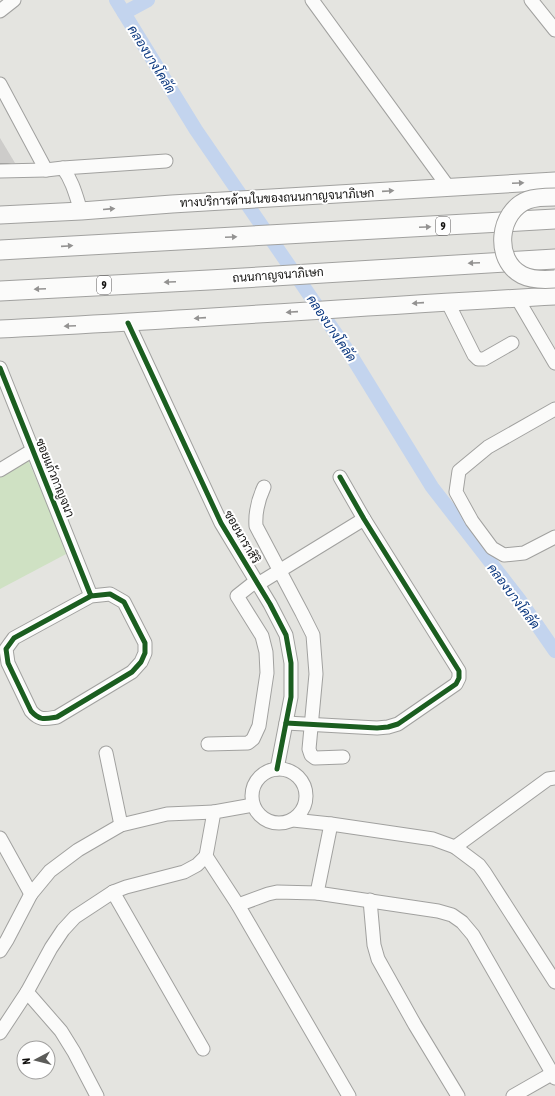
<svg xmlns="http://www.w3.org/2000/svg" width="555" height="1096" viewBox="0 0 555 1096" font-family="'Asap Condensed',Sarabun,sans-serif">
  <defs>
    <filter id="shadow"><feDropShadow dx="-3.5" dy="3.5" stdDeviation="1" flood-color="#0004"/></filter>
  </defs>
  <rect width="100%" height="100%" fill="#e4e4e0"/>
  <path fill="#cfe1c3" d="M28,460L68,553L0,589V477Z"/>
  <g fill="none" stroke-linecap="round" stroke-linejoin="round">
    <g stroke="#c3d4ee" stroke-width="14">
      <path d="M116,0L196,130L352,357L432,487L519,599L555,651"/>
      <path d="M124,13L148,0"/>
    </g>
  </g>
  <path fill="#cdccca" filter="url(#shadow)" d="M0,138L15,163H0Z"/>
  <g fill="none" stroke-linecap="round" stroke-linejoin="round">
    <defs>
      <g id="minor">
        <path d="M312,0L449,188"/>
        <path d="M531,0L555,30"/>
        <path d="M0,11L14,0"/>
        <path d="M0,84L46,170L63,168C73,182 76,196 81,211"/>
        <path d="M63,168L166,161"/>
        <path d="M0,171L46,170"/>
        <path d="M517,298L555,363"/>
        <path d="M447,301L474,355L478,359H484L512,343"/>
        <path d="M128,323L221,523L270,604L286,635L291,663V697L277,769"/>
        <path d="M0,368L91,596L14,638L6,649L8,663L31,711C40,721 45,719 57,717L132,672L141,662L145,653V643L124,602L110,594L91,596"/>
        <path d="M555,409L488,447L459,471L456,492L472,521L492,548L504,555L524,553L555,537"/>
        <path d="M0,470L33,450"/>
        <path d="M264,487C258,500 255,512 256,526L302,613L313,635L316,674L309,749L311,755L315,758L343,757"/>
        <path d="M258,584L364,519"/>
        <path d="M286,723L377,728L388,727L398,724L456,684L459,678V671L364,519L340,477"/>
        <path d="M208,744L248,743L253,739L259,726L267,673L266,652L262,636L237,596L256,581"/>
        <path d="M106,753L121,825"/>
        <circle cx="279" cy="796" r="27"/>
        <path d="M253,805L214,812L206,856L238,905L349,1096"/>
        <path d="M293,820L331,824L433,839L455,847L479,865L485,873L555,982"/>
        <path d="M0,838L31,894L50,871L78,850L121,825L167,814L214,812"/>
        <path d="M455,847L548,779L555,778"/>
        <path d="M113,892L203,1049"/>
        <path d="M317,893L331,824"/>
        <path d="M370,900L374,945L378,959L415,1025L458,1096"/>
        <path d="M238,905L268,894L277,892L317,893L438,911L452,915L462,922L473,935L555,1078"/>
        <path d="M0,951L7,940L31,894"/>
        <path d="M0,1033L27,992"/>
        <path d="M97,1096L74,1052L61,1031L27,992L51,948L63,930L75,917L113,892L126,887L184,872L197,865L206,856"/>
        <path d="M513,1096L555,1072"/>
      </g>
      <g id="major">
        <path d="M0,215L81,211L172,204L555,181"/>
        <path d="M0,329C185,320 370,306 555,296"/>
      </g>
      <g id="highway">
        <path d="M0,250C185,239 370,230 555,219"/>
        <path d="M0,291L209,280L555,259"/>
      </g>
    </defs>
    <use href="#minor" stroke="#a1a19f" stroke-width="15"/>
    <use href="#major" stroke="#a1a19f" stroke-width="19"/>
    <use href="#highway" stroke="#a1a19f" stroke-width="21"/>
    <use href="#minor" stroke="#fbfbfa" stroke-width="13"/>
    <use href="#major" stroke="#fbfbfa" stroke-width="17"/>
    <use href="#highway" stroke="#fbfbfa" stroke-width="19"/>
    <defs>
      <path id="major-bridge" d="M555,197C546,197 536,197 528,200C498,211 493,260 522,275C532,280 544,280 555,279"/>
    </defs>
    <use href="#major-bridge" stroke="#a1a19f" stroke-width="19" stroke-linecap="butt"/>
    <use href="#major-bridge" stroke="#fbfbfa" stroke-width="17"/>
    <defs>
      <g id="cycleway">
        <path d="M128,323L221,523L270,604L286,635L291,663V697L277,769"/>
        <path d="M0,368L91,596L14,638L6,649L8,663L31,711C40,721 45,719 57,717L132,672L141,662L145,653V643L124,602L110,594L91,596"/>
        <path d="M286,723L377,728L388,727L398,724L456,684L459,678V671L364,519L340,477"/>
      </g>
    </defs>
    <use href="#cycleway" stroke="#fff" stroke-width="8"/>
    <use href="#cycleway" stroke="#1b5e20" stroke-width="5"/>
  </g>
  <defs><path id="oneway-solid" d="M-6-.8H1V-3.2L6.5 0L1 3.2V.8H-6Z"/></defs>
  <g fill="#939291">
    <use href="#oneway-solid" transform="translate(518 183) rotate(-3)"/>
    <use href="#oneway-solid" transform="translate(388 191) rotate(-4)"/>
    <use href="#oneway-solid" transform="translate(109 209) rotate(-5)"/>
    <use href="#oneway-solid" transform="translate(425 227) rotate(-3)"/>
    <use href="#oneway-solid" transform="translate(231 237) rotate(-3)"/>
    <use href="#oneway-solid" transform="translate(67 246) rotate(-4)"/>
    <use href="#oneway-solid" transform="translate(474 263) rotate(177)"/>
    <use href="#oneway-solid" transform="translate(170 282) rotate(177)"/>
    <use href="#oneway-solid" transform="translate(40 289) rotate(177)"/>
    <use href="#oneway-solid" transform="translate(418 303) rotate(176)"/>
    <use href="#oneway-solid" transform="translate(292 312) rotate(176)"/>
    <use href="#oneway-solid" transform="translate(200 318) rotate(176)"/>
    <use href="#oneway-solid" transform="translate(70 326) rotate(177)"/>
  </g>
  <g text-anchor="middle" stroke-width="4" stroke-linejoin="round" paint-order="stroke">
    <g fill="#fff" stroke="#5a5958" stroke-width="1">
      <rect x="436" y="217" width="14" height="18" rx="3"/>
      <rect x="97" y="276" width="14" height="18" rx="3"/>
    </g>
    <g font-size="11" font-weight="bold" fill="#131210">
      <text x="443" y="230">9</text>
      <text x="104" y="289">9</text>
    </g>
    <g font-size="12" fill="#131210" stroke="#fff">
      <text transform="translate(277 198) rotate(-3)" y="4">ทางบริการด้านในของถนนกาญจนาภิเษก</text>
      <text transform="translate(278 275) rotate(-4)" y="4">ถนนกาญจนาภิเษก</text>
      <text transform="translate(55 478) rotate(68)" y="4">ซอยแก้วกาญจนา</text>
      <text transform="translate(242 537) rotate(60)" y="4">ซอยนาราสิริ</text>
    </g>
    <g font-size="13" font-style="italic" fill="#0a377f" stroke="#fff">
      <text transform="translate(152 59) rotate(58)" y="5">คลองบางโคลัด</text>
      <text transform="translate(332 328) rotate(56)" y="5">คลองบางโคลัด</text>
      <text transform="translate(514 596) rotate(53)" y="5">คลองบางโคลัด</text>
    </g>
  </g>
  <g transform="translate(36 1060) rotate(263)"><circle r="19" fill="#ffffff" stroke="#a1a09f"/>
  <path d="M0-3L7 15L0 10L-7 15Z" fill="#5c5c59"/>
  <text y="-6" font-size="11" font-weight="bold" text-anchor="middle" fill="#131210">N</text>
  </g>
</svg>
